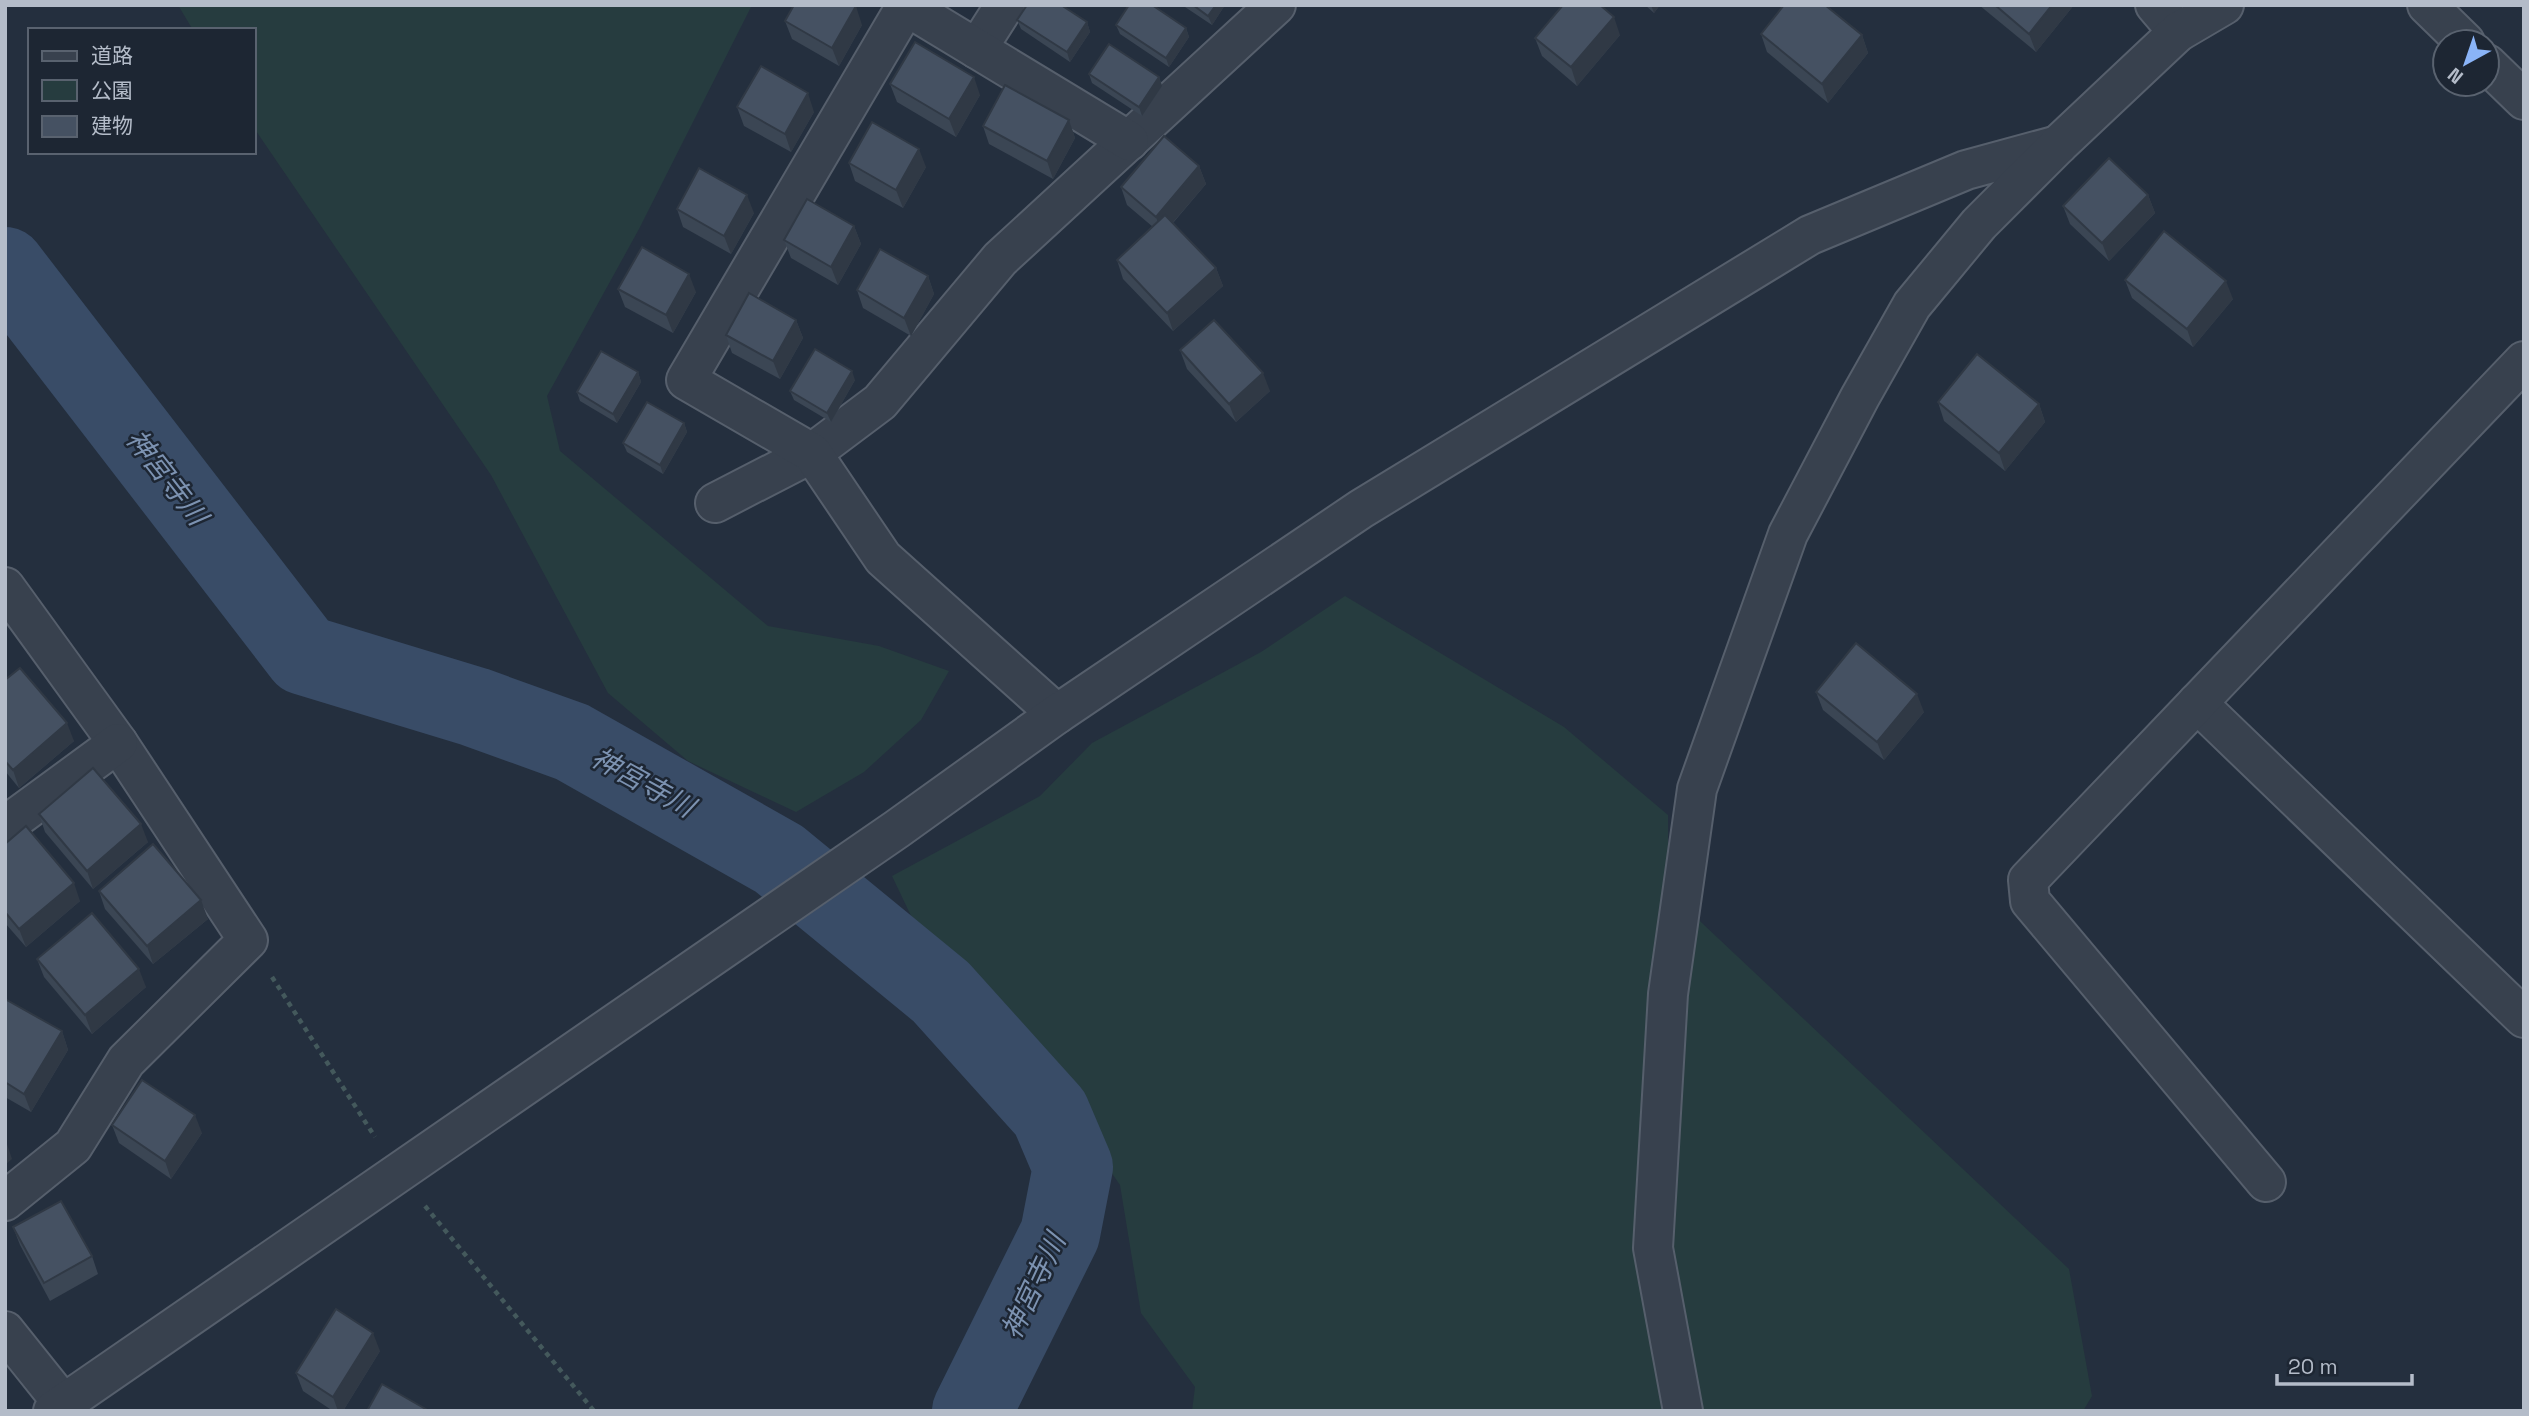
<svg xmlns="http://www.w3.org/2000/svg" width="2529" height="1416" viewBox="0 0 2529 1416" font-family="'Space Grotesk','Noto Sans JP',sans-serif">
  <rect width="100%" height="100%" fill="#242f3e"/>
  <g fill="#263c3f">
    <path d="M178,5H752L639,229L547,396L560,451L768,626L879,646L949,671L921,720L864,772L796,812L688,761L608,693L491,475L254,128V30H193Z"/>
    <path d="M1345,596L1564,727L1668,815V891L2069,1269L2092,1396L2083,1411H1192L1195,1387L1141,1313L1120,1185L1041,1070L955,1008L892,876L1040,796L1092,743L1261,652Z"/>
  </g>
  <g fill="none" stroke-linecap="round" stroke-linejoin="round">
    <path stroke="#394c67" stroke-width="80" d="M5,267L304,655L475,707L572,742L779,859L941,992L1050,1113L1073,1167L1060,1234L972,1411"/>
    <defs>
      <g id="minor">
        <path d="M2155,5L2178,32"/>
        <path d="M2427,5L2465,42"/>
        <path d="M977,49L1005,5"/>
        <path d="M2487,64L2524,100"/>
        <path d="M715,503L812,453L880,402L1000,259L1276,5"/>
        <path d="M5,587L118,743L248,940L126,1061L73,1146L5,1201"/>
        <path d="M2197,703L2524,1018"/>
        <path d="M1057,714L883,558L812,453L686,380L906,6L1129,141"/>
        <path d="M5,826L118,743"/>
        <path d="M2266,1182L2030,901L2028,880L2524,361"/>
        <path d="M5,1331L69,1411"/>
        <path d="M53,1411L897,829L1057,714L1361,509L1810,235L1966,170L2058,145"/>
        <path d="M1683,1411L1653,1248L1668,994L1697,789L1788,534L1860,397L1912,305L1979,224L2058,145L2178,32L2224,5"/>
      </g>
    </defs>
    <use href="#minor" stroke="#565f6c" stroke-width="42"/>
    <g stroke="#44595c" stroke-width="4.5" stroke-dasharray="5 5" stroke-linecap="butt">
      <path d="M272,977L375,1137"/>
      <path d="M425,1206L594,1411"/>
    </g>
    <use href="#minor" stroke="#38414e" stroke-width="38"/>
  </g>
  <g fill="#3b4654">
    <path d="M1182,5H1225L1212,25Z"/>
    <path d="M1645,5H1660L1654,13Z"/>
    <path d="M1979,5H2074L2036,52Z"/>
    <path d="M1017,20L1087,22L1090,32L1070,62L1021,29Z"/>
    <path d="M785,21L862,25L839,66L792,39Z"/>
    <path d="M1116,25L1186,28L1189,37L1169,67L1120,34Z"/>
    <path d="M1761,34L1862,35L1868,53L1828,103L1767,52Z"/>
    <path d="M1620,35L1577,86L1542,56L1535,38Z"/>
    <path d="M1089,74L1159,77L1162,86L1142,116L1092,83Z"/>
    <path d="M890,84L980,95L956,137L897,102Z"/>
    <path d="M737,107L814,112L791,152L744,126Z"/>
    <path d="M1069,120L1075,138L1053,179L989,144L983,126Z"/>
    <path d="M849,163L926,167L903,208L855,181Z"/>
    <path d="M1199,166L1206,184L1173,223L1216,268L1223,286L1173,331L1123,279L1117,260L1153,227L1127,205L1121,187Z"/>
    <path d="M2148,195L2155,213L2109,261L2070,224L2063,206Z"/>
    <path d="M677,209L754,213L731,254L683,227Z"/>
    <path d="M854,226L861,244L838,285L791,258L784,240Z"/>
    <path d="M928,276L934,294L911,336L863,308L857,290Z"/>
    <path d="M2125,280L2233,299L2193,347L2132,298Z"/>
    <path d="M618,289L696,292L673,333L625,307Z"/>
    <path d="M796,320L803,338L780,379L732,353L726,335Z"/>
    <path d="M1180,350L1270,391L1236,422L1187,369Z"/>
    <path d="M638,372L641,382L617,423L580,401L577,392Z"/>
    <path d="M855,380L831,422L794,400L790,391Z"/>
    <path d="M1938,402L2039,404L2045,422L2005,471L1944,421Z"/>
    <path d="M684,423L687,432L663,474L627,452L623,443Z"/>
    <path d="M5,680L74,741L19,788L5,771Z"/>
    <path d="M1816,692L1924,712L1884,760L1823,710Z"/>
    <path d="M39,814L148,842L93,889L45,832Z"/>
    <path d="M5,844L80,901L26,947L5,923Z"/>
    <path d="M99,891L208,919L153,964L105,909Z"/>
    <path d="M37,959L146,987L92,1034L44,977Z"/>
    <path d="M5,999L62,1031L68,1050L31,1112L5,1097Z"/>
    <path d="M112,1125L202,1133L171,1179L119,1143Z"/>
    <path d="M13,1227L92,1256L98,1274L50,1301L20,1245Z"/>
    <path d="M380,1351L343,1411H333L303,1391L296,1373Z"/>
  </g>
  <g fill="#303945">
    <path d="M1216,5H1225L1212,25L1208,16Z"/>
    <path d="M1651,5H1660L1654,13Z"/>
    <path d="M2052,5H2074L2036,52L2029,34Z"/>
    <path d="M856,6L862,25L839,66L832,48Z"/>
    <path d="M1614,17L1620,35L1577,86L1571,67Z"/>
    <path d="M1087,22L1090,32L1070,62L1067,52Z"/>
    <path d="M1186,28L1189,37L1169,67L1166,58Z"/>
    <path d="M1862,35L1868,53L1828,103L1822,84Z"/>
    <path d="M974,77L980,95L956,137L949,119Z"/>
    <path d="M1159,77L1162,86L1142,116L1139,107Z"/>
    <path d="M808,93L814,112L791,152L785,134Z"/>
    <path d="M1069,120L1075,138L1053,179L1047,161Z"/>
    <path d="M919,149L926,167L903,208L896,190Z"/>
    <path d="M1199,166L1206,184L1162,235L1156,217Z"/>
    <path d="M747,195L754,213L731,254L724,236Z"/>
    <path d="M2148,195L2155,213L2109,261L2102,243Z"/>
    <path d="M854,226L861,244L838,285L831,267Z"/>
    <path d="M1216,268L1223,286L1173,331L1167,313Z"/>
    <path d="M689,274L696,292L673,333L666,315Z"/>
    <path d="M928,276L934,294L911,336L904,318Z"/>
    <path d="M2226,281L2233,299L2193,347L2187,329Z"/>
    <path d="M796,320L803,338L780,379L773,361Z"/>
    <path d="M852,371L855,380L831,422L827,413Z"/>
    <path d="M638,372L641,382L617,423L613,414Z"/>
    <path d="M1263,373L1270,391L1236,422L1229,404Z"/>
    <path d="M2039,404L2045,422L2005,471L1999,453Z"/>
    <path d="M684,423L687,432L663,474L660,465Z"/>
    <path d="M1917,694L1924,712L1884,760L1877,742Z"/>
    <path d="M67,723L74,741L19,788L13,770Z"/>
    <path d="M141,824L148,842L93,889L87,871Z"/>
    <path d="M74,883L80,901L26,947L19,929Z"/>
    <path d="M201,900L208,919L153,964L147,946Z"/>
    <path d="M139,969L146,987L92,1034L85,1015Z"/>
    <path d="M62,1031L68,1050L31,1112L24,1094Z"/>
    <path d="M195,1115L202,1133L171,1179L165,1161Z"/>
    <path d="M6,1141L12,1159L5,1165Z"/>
    <path d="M373,1333L380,1351L343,1411H338L333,1397Z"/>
  </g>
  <g fill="#455162" stroke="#303945" stroke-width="2">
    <path d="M794,5H854L856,6L832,48L785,21Z"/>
    <path d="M1027,5H1061L1087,22L1067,52L1017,20Z"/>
    <path d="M1129,5H1152L1186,28L1166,58L1116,25Z"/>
    <path d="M1193,5H1216L1208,16Z"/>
    <path d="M1563,5H1600L1614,17L1571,67L1535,38Z"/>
    <path d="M1784,5H1825L1862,35L1822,84L1761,34Z"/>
    <path d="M1995,5H2052L2029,34Z"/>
    <path d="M915,42L974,77L949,119L890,84Z"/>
    <path d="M1109,44L1159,77L1139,107L1089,74Z"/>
    <path d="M761,66L808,93L785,134L737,107Z"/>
    <path d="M1005,85L1069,120L1047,161L983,126Z"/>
    <path d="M872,122L919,149L896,190L849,163Z"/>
    <path d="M1164,136L1199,166L1156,217L1121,187Z"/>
    <path d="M2109,158L2148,195L2102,243L2063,206Z"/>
    <path d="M699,168L747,195L724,236L677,209Z"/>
    <path d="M807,199L854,226L831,267L784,240Z"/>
    <path d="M1165,215L1216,268L1167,313L1117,260Z"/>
    <path d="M2164,231L2226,281L2187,329L2125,280Z"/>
    <path d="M642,247L689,274L666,315L618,289Z"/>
    <path d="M880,249L928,276L904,318L857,290Z"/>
    <path d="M749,293L796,320L773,361L726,335Z"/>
    <path d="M1214,320L1263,373L1229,404L1180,350Z"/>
    <path d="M815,349L852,371L827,413L790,391Z"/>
    <path d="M601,351L638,372L613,414L577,392Z"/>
    <path d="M1977,354L2039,404L1999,453L1938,402Z"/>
    <path d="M647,402L684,423L660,465L623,443Z"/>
    <path d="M1856,643L1917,694L1877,742L1816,692Z"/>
    <path d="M20,668L67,723L13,770L5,761V680Z"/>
    <path d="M93,768L141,824L87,871L39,814Z"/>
    <path d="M26,826L74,883L19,929L5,912V844Z"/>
    <path d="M153,844L201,900L147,946L99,891Z"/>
    <path d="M92,913L139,969L85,1015L37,959Z"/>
    <path d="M5,999L62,1031L24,1094L5,1082Z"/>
    <path d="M142,1080L195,1115L165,1161L112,1125Z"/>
    <path d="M61,1201L92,1256L44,1283L13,1227Z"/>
    <path d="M336,1309L373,1333L333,1397L296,1373Z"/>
    <path d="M382,1384L429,1411H367Z"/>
  </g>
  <g text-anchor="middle" stroke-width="5" stroke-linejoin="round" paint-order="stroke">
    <g font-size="28" font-style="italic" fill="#7c92b1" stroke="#1d2633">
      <text transform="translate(167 477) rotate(52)" y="10">神宮寺川</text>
      <text transform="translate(643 782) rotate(29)" y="10">神宮寺川</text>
      <text transform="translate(1033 1286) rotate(-65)" y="10">神宮寺川</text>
    </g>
  </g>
  <rect width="2529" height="1416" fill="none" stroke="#b4bcc9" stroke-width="14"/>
  <rect x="28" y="28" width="228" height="126" fill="#1d2633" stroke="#59626f" stroke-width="2"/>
  <rect x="42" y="51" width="35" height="10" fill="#38414e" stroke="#59626f" stroke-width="2"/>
  <text x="91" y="63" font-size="21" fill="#b4bcc9">道路</text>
  <rect x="42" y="80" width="35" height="21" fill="#263c3f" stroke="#59626f" stroke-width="2"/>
  <text x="91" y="98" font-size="21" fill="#b4bcc9">公園</text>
  <rect x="42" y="116" width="35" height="21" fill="#455162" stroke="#59626f" stroke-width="2"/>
  <text x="91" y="133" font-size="21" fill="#b4bcc9">建物</text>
  <g transform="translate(2466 63) rotate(220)"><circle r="33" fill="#1d2633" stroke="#59626f" stroke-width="2"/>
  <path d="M0-5L12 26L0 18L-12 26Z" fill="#8ab4f8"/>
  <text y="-10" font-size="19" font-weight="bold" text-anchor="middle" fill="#b4bcc9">N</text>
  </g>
  <path d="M2277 1374v10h135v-10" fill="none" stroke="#b4bcc9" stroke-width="3.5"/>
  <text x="2288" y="1374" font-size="21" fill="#b4bcc9" stroke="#1d2633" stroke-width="5" paint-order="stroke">20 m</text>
</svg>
